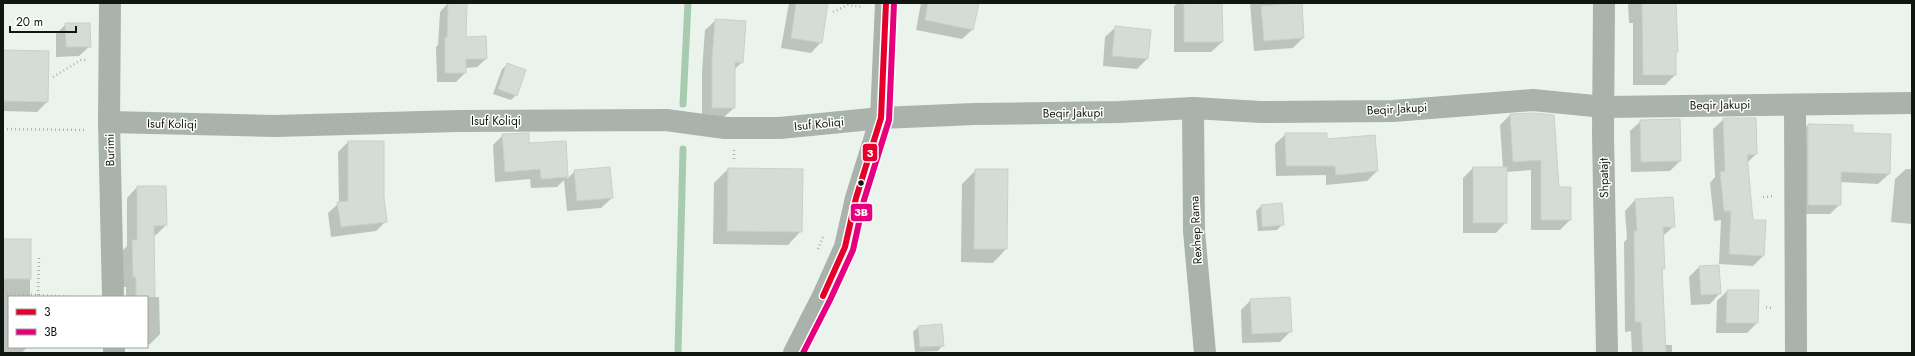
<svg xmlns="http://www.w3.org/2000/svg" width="1915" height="356" viewBox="0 0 1915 356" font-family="Jost,sans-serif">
  <rect width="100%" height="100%" fill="#eaf4ec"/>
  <g fill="#0003">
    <path d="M448,3H456L465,38L486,59L477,67L465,68V73L456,82H437L436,47L438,45L440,12Z"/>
    <path d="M789,3H827L821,42L811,53L781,48Z"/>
    <path d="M921,3H978L973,29L962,39L916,30Z"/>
    <path d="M1177,3H1221L1222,42L1211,52H1174V6Z"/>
    <path d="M1250,3H1300L1303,38L1293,48L1254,51Z"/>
    <path d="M1628,3H1675V75L1665,85H1633V23H1629Z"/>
    <path d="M716,20L742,62L734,70V108L723,118H702V71L705,30Z"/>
    <path d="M66,24L90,46L79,56L56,57V34Z"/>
    <path d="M1116,27L1147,59L1137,69L1103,66L1105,37Z"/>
    <path d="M3,56L47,102L37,112L3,111Z"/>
    <path d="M508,64L516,95L511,100L493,94L502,69Z"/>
    <path d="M1533,114L1570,220L1560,230H1531V170L1506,172V222L1496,233H1463V178L1473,168H1503L1500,125L1510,115Z"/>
    <path d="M1724,119L1756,154L1747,163L1752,221L1763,256L1753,266L1719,264L1721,220L1714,221L1710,183L1715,177L1713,129Z"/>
    <path d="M1641,121L1680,161L1670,171L1631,172L1630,131Z"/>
    <path d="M1808,125L1852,126V134L1889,174L1878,184L1840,182V204L1830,214H1798V135Z"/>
    <path d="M1286,134L1326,140L1377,171L1367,181L1326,185V175L1276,176L1275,144Z"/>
    <path d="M503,135L529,144L565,142L567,179L575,171L612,198L601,208L567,211L564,180L557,187L531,188L530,179L495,182L493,145Z"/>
    <path d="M348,142L383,198L386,221L376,231L331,237L328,213L339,203L338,152Z"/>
    <path d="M728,169L802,170L801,231L788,245L713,244L714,183Z"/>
    <path d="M1906,169H1912V224L1891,222L1895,179Z"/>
    <path d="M976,170L1006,249L993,263L961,262L962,184Z"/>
    <path d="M137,187L166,225L156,235H153L154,297H159L160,334L150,344L147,345V297H126V287H123L122,251L127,246V198Z"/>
    <path d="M1635,200L1674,226L1663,236L1664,268L1661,271L1665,345H1672V353H1632L1631,331L1625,332L1624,242L1627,239L1625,211Z"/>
    <path d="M1281,205L1283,224L1277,230L1258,231L1256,211L1261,206Z"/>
    <path d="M3,240H30V297H9V347H27L22,353H3Z"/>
    <path d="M1699,267L1720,293L1710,304L1691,305L1689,277Z"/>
    <path d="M1727,291L1757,323L1747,333H1716L1717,301Z"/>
    <path d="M1251,300L1291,331L1280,342L1242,343L1241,310Z"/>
    <path d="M918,327L943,345L938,351L915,352L913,332Z"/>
  </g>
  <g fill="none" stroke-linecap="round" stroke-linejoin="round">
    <g stroke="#a8cbb0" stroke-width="7">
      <path d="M683,104L688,3"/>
      <path d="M678,353L683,149"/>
    </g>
  </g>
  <g fill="#d4dcd6" stroke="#c8d0ca">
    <path d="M448,3H467L466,37L486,36L487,59H466V73H445V37H447Z"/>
    <path d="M796,3H828L822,43L791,38Z"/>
    <path d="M928,3H979L973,30L925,20Z"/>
    <path d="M1184,3H1222L1223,42H1184Z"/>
    <path d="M1302,3L1304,38L1264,41L1261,6Z"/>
    <path d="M1642,3H1676L1678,52H1676V75H1643Z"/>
    <path d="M715,19L746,21L743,63L735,62V108H712V60Z"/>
    <path d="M65,23H90L91,47H66Z"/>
    <path d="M1115,26L1151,30L1148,59L1112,56Z"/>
    <path d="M3,50L49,51L48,102L3,101Z"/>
    <path d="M507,63L526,70L517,96L498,89Z"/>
    <path d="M1533,113L1554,115L1559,187H1571V220H1541V160L1513,162L1510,114Z"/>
    <path d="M1723,118H1756L1757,154L1747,155L1753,220H1766L1764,256L1729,254L1731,211H1724L1720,172L1725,171Z"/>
    <path d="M1680,119L1681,161L1641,162L1640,120Z"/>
    <path d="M1808,124L1853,125V133L1891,134L1890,174L1841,172V205H1808Z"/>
    <path d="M529,133V143L566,141L568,177L541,179L540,169L505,172L502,134Z"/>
    <path d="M1285,133H1327V139L1375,135L1378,171L1336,175L1335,166H1286Z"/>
    <path d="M348,141H384V197L387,222L341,227L337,202L348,201Z"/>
    <path d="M610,167L613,198L577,201L574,170Z"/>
    <rect x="1473" y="167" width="34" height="56"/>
    <path d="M728,168L803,169L802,232L727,231Z"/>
    <path d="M975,169H1008L1007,249H974Z"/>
    <path d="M137,186H166L167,225L154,226L155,297H136V277H133L132,240H137Z"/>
    <path d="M1673,197L1675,227H1663L1665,269H1662L1666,353H1643L1641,322H1635L1634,231H1637L1635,199Z"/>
    <path d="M1282,203L1284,225L1262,227L1261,205Z"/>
    <rect x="3" y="239" width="28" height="40"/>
    <path d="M1719,265L1721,294L1701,295L1699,266Z"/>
    <path d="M1727,290H1759L1758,323H1726Z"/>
    <path d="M1290,297L1292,332L1252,334L1250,299Z"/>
    <path d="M942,324L944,346L920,347L918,326Z"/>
  </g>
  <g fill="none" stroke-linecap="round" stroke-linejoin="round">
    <g stroke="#adb3ae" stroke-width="2.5" stroke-dasharray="1 3" stroke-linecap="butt">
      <path d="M833,12L848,5L863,7"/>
      <path d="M53,77L81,60H88"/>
      <path d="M3,129L86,130"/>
      <path d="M734,150V159"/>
      <path d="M1763,197L1774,196"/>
      <path d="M818,249L823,237"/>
      <path d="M3,293L75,297"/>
      <path d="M38,295L39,258"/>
      <path d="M1766,307L1773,308"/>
    </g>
    <g stroke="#a9b2ab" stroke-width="22">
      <path d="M110,3L109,122L113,297"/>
      <path d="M1604,3L1603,134L1607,353"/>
      <path d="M1795,105L1796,353"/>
      <path d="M1193,108L1194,231L1205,353"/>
      <path d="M109,122L275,126L458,121L666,120L725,128H780L881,118L974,114L1119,112L1193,108L1261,112L1393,111L1533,100L1604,107L1912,103"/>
      <path d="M114,347V353"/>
      <path d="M794,353L823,296L845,247L856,198L881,118L886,3"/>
    </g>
    <defs>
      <path id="bus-1" d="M823,296L845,247L856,198L881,118L886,3"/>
      <path id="bus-2" d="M803,353L830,300L853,250L864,200L889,120L894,3"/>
    </defs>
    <use href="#bus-1" stroke="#fff" stroke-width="9"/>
    <use href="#bus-2" stroke="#fff" stroke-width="9"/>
    <use href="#bus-1" stroke="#e4002b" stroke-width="6"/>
    <use href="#bus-2" stroke="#e5007d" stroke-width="6"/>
  </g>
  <circle fill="#101712" stroke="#fff" stroke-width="1.5" cx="861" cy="183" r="3.5"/>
  <g text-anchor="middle" stroke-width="3" stroke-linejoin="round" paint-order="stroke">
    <g font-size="12" fill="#101712" stroke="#fff">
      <text transform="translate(1720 105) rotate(-1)" y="4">Beqir Jakupi</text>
      <text transform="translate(1397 109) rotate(-3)" y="4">Beqir Jakupi</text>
      <text transform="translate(1073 113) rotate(-1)" y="4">Beqir Jakupi</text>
      <text x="496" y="125">Isuf Koliqi</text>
      <text transform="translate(172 124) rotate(1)" y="4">Isuf Koliqi</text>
      <text transform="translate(819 124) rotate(-6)" y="4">Isuf Koliqi</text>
      <text transform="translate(110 150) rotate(-91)" y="4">Burimi</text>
      <text transform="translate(1604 178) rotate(-91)" y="4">Shpatajt</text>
      <text transform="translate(1196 230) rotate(-93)" y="4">Rexhep Rama</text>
    </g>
  </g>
  <g stroke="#fff" stroke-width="1.5">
    <rect x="862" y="143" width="16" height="19" rx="4" fill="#e4002b"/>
    <rect x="850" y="203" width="23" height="19" rx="4" fill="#e5007d"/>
  </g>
  <g font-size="11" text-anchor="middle" font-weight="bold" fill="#fff">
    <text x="870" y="157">3</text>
    <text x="861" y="216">3B</text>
  </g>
  <rect width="1915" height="356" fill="none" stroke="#101712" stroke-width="8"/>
  <rect x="8" y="296" width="140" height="52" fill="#ffffff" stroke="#9fa2a0"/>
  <rect x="16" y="309" width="20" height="6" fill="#e4002b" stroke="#9fa2a0"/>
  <text x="44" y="316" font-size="12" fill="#101712">3</text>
  <rect x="16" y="329" width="20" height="6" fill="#e5007d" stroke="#9fa2a0"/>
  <text x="44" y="336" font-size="12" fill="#101712">3B</text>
  <path d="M10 26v6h66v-6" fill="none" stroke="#101712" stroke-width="2"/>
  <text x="16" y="26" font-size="12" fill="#101712" stroke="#ffffff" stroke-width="3" paint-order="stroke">20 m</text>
</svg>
